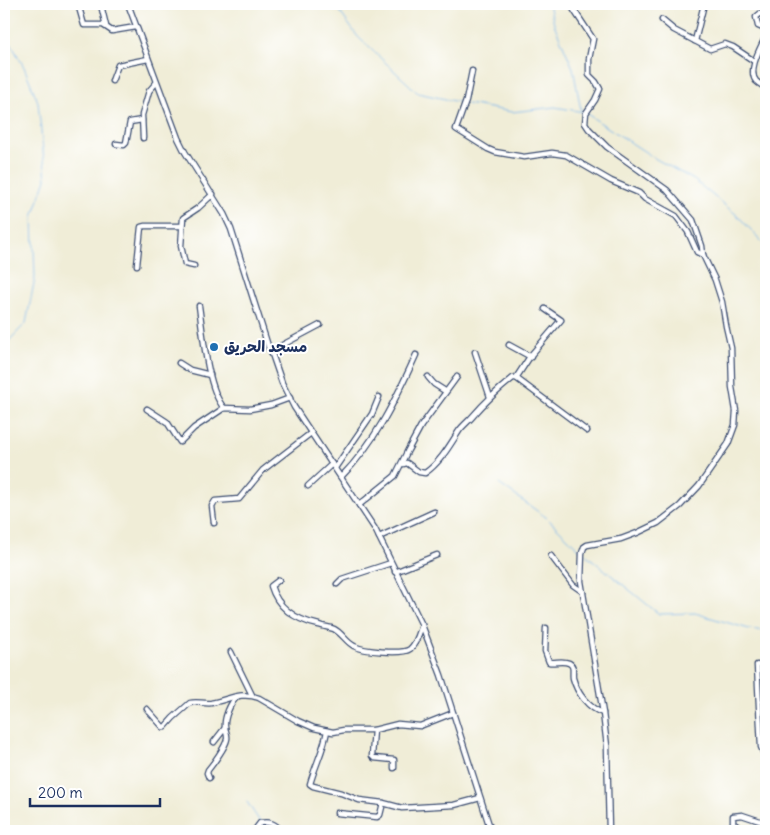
<svg xmlns="http://www.w3.org/2000/svg" width="770" height="835" viewBox="0 0 770 835" font-family="Delius,'Playpen Sans Arabic',sans-serif">
  <rect width="100%" height="100%" fill="#fff"/>
  <filter id="ink" filterUnits="userSpaceOnUse"><feTurbulence type="fractalNoise" baseFrequency=".02" numOctaves="2"/><feDisplacementMap in="SourceGraphic" scale="10" xChannelSelector="R" yChannelSelector="G"/><feConvolveMatrix kernelMatrix="1 2 1 2 8 2 1 2 1" color-interpolation-filters="sRGB"/></filter>
  <filter id="wash" filterUnits="userSpaceOnUse"><feTurbulence type="fractalNoise" baseFrequency=".0096" numOctaves="4" result="noise"/><feDisplacementMap in="SourceGraphic" scale="20" xChannelSelector="R" yChannelSelector="G"/><feGaussianBlur stdDeviation="1.12" result="paint"/><feColorMatrix in="noise" values="0 0 0 0 0 0 0 0 0 0 0 0 0 0 0 0 0 1.4 0 .05"/><feComposite in="paint" operator="in"/></filter>
  <g filter="url(#wash)">
    <rect width="100%" height="100%" fill="#f0edd7"/>
    <g fill="none" stroke-linecap="round" stroke-linejoin="round">
      <g stroke="#7ab6ec" stroke-width="1">
        <path d="M334,4L358,37L418,93L463,103"/>
        <path d="M549,4L554,24L573,68L581,110"/>
        <path d="M4,31L24,67L38,102L46,179L33,217L35,278L26,323L4,346"/>
        <path d="M467,104L512,112L555,107L584,112"/>
        <path d="M587,114L656,159L694,180L738,216L766,246"/>
        <path d="M499,484L547,518L581,551"/>
        <path d="M584,553L659,614L695,613L749,629L766,631"/>
        <path d="M247,802L266,831"/>
      </g>
    </g>
  </g>
  <g filter="url(#ink)">
    <g fill="none" stroke-linecap="round" stroke-linejoin="round">
      <defs>
        <g id="minor">
          <path d="M78,4L84,25H103L112,31L136,27"/>
          <path d="M128,4L178,138L185,152L224,214L231,229L269,349L271,351L282,383L294,407L375,529L422,625L441,675L491,831"/>
          <path d="M570,4L593,39L589,59V75L596,82L600,89L595,100L586,113L585,123L589,129L607,147L667,190L693,220L702,246L703,255L715,280L722,302L726,326L731,348L732,387L736,411L735,425L728,444L699,486L680,506L658,523L637,533L621,539L587,545L584,547L582,553L581,581L603,713L607,746L609,831"/>
          <path d="M101,5L106,26"/>
          <path d="M766,9L756,17L758,26L765,29L766,32"/>
          <path d="M662,20L674,30L710,49L725,44L733,47L754,61"/>
          <path d="M766,36C761,47 747,70 756,81C759,84 763,86 766,88"/>
          <path d="M695,41L704,4"/>
          <path d="M472,71L466,101L456,129L488,149L495,152L524,157L552,153L566,155L611,181L639,193L645,199L676,216L688,232L697,252L703,255"/>
          <path d="M112,81L118,65L148,59"/>
          <path d="M143,138L142,115L149,91L156,83"/>
          <path d="M116,144L124,145L126,143L130,122L142,120"/>
          <path d="M137,265L141,227L145,226H182"/>
          <path d="M194,266L185,264L181,246L183,218L198,208L213,194"/>
          <path d="M199,306C203,333 207,388 224,408"/>
          <path d="M509,345L531,357"/>
          <path d="M271,351L320,325"/>
          <path d="M475,352L490,397"/>
          <path d="M179,363L190,370L210,375"/>
          <path d="M428,377L434,384L445,391"/>
          <path d="M516,378L587,431"/>
          <path d="M147,409L167,422L180,442L194,428L224,408L250,409L271,405L290,398"/>
          <path d="M403,464L407,463L419,472L425,473C440,463 450,445 459,431C463,425 469,421 473,416C485,402 498,390 513,378H516L531,355L561,320L545,309"/>
          <path d="M335,468L372,414L379,397"/>
          <path d="M341,477C375,443 396,399 416,355"/>
          <path d="M308,486L332,464"/>
          <path d="M359,505L395,476L408,450L421,426L457,377"/>
          <path d="M214,523L212,506L215,501L239,499L263,470L311,433"/>
          <path d="M379,537L434,512"/>
          <path d="M551,556L573,585L583,592"/>
          <path d="M395,572L437,555"/>
          <path d="M279,580L271,586C278,609 296,620 319,625C324,627 329,627 334,629C342,633 346,642 354,646C363,651 402,655 410,649C417,643 419,633 422,625"/>
          <path d="M337,584L342,579L348,577L391,563"/>
          <path d="M546,628L545,651L549,662C555,663 563,660 569,663C575,666 572,672 573,678C577,693 588,708 603,713"/>
          <path d="M231,652L252,695"/>
          <path d="M757,665L761,747L766,759"/>
          <path d="M147,709L163,727"/>
          <path d="M165,727L173,718L190,703C197,701 204,704 211,703C228,700 241,691 259,698L298,721L314,728L333,732L344,730H374L398,724L420,726L453,713"/>
          <path d="M374,730L372,756L374,758L394,760V768"/>
          <path d="M327,731C324,749 315,766 310,784L313,786L341,793L359,800L383,803L402,808L454,805L480,798"/>
          <path d="M214,742L225,728"/>
          <path d="M209,778L207,773L208,770C213,764 226,746 227,739C228,734 225,731 225,727C224,718 230,703 237,697"/>
          <path d="M337,813L377,817L380,815L383,803"/>
          <path d="M254,831L260,823C270,821 275,824 282,831"/>
          <path d="M744,831L733,823V816L742,815L766,823"/>
        </g>
      </defs>
      <use href="#minor" stroke="#3b4c70" stroke-width="7"/>
      <use href="#minor" stroke="#fff" stroke-width="4.5"/>
    </g>
  </g>
  <circle fill="#1f6fb2" stroke="#fff" stroke-width="2" cx="214" cy="347" r="5"/>
  <g text-anchor="middle" stroke-width="4" stroke-linejoin="round" paint-order="stroke">
    <g font-size="15" font-weight="bold" fill="#1b2f5e" stroke="#fff" text-anchor="start">
      <text x="224" y="352">مسجد الحريق</text>
    </g>
  </g>
  <rect width="770" height="835" fill="none" stroke="#fff" stroke-width="20"/>
  <path d="M30 798v8h130v-8" fill="none" stroke="#1b2f5e" stroke-width="2.5"/>
  <text x="38" y="798" font-size="15" fill="#1b2f5e" stroke="#ffffff" stroke-width="4" paint-order="stroke">200 m</text>
</svg>
